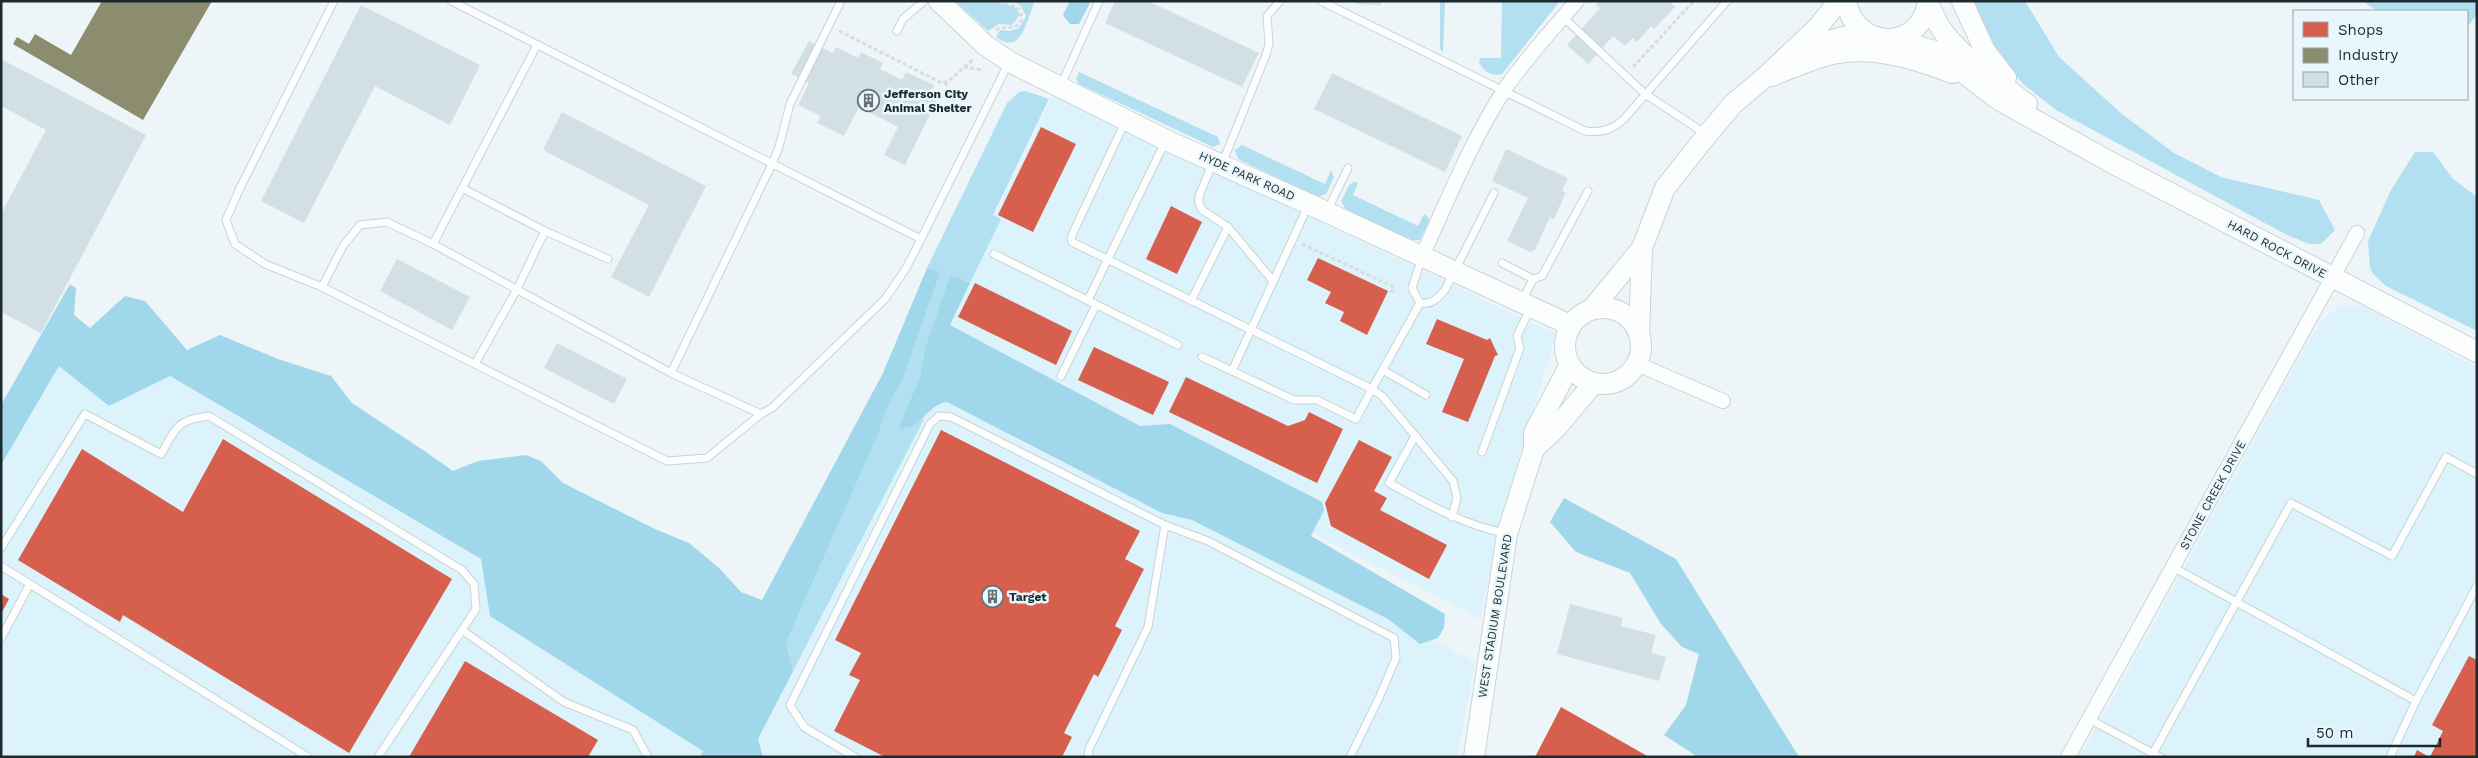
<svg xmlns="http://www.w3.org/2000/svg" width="2478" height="758" viewBox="0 0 2478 758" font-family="'Work Sans',sans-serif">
  <rect width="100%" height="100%" fill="#edf5f8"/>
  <g fill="#dcf3fc">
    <path d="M1053,95L1556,334L1501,518L1480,619L934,340Z"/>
    <path d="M2341,305H2361L2477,367V757H2080L2310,338L2326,316Z"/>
    <path d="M59,366L109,406L169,376L481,560L490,616L703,751L700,757H1V465Z"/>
    <path d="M935,385L1475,662L1457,757H726Z"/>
  </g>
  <g fill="#b3e0f0">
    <path d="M955,1H994L1015,7L1020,15L1012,25L999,24L988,31Z"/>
    <path d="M1011,1H1035C1027,18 1022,57 996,37L1000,30L1010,31L1019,28L1026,16L1020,5Z"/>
    <path d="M1440,1H1445L1443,52L1440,49Z"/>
    <path d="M1502,1H1560L1502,74C1492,77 1483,71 1479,62L1480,58H1501Z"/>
    <path d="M1971,1H2025L2059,57L2122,114L2174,153L2221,177L2319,200L2335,230L2321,244H2309L2285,234L2056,110L2022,83L1995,50Z"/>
    <path d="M2362,1H2477V14L2467,28V11H2378Z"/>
    <path d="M1079,72L1218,137L1220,144L1213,147L1079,84L1076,79Z"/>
    <path d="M1026,91L1049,99L993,215L1001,219L970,283L956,276L925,349L920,376L900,424L906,429L925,417L793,671L786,643L878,435L888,405L902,382L940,273L937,270L927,268L1007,103L1019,92Z"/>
    <path d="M1242,145L1325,184L1331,170L1334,177L1326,194L1318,197L1238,159L1235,150Z"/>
    <path d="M2415,152H2433L2453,179L2477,197V331L2386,286L2373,274L2370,268L2368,241L2391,190Z"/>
    <path d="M1354,182L1358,183L1353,195L1418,226L1424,214L1428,217L1429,221L1420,240H1411L1346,210L1341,201L1350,184Z"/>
  </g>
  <g fill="#a1d7ea">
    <path d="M1070,1H1091L1079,24H1070L1063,15Z"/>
    <path d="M927,268L937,270L940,273L902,382L888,405L878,435L786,643L793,671L758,739L763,757H700L703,751L490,616L481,559L170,376L109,406L59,366L1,465V405L70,284L76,288L74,315L90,328L125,296L145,301L187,350L220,335L278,359L331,376L352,403L426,452L453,471L478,461L526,455L541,461L563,483L655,529L689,543L719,568L741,592L762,600L883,373Z"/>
    <path d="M956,276L970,283L950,325L1140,426L1170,424L1322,502L1324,510L1311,536L1445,614L1444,628L1438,638L1420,644L1388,619L1192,520L1162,513L947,402C928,404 921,429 900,429V424L920,376L925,349L948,282L951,277Z"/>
    <path d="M1564,498L1676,559L1799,757H1698L1664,735L1686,705L1699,654L1682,647L1661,624L1630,573L1576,552L1550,522Z"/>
  </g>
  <g fill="#d6604d">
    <path d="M1041,127L1076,144L1033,232L998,215Z"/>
    <path d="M1171,206L1202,222L1177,274L1146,259Z"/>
    <path d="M1318,258L1388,291L1367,335L1340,321L1344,312L1325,303L1331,292L1307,280Z"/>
    <path d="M975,283L1072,331L1056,365L958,317Z"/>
    <path d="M1437,319L1487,340L1490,338L1498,355L1495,356L1468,422L1442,412L1464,359L1426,344Z"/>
    <path d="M1094,347L1169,382L1153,415L1078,380Z"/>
    <path d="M1186,377L1288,426L1305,420L1309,412L1343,429L1317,483L1169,412Z"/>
    <path d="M941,430L1140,531L1125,559L1144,569L1115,626L1122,630L1098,677L1094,674L1064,733L1072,737L1062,757H885L834,731L860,680L849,675L861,653L835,640Z"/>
    <path d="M223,439L452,579L349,753L123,615L120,622L18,560L82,449L183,512Z"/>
    <path d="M1359,440L1392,457L1374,491L1387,498L1380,510L1447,545L1429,579L1331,526L1325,503Z"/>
    <path d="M1,594L9,599L1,614Z"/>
    <path d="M2469,656L2477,660V757H2430L2443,731L2432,725Z"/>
    <path d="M465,661L598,740L588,757H409Z"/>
    <path d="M1561,707L1649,757H1535Z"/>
    <path d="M2417,750L2429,757H2414Z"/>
  </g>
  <path fill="#8c8c6e" d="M102,1H212L143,120L13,44L17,37L29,44L35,34L71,55Z"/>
  <g fill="#d2e0e5">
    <path d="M1115,1H1148L1259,53L1242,87L1105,23Z"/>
    <path d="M1355,1H1381V5L1355,4Z"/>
    <path d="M1599,1H1674L1671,4L1675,7L1654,29L1651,26L1637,42L1633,38L1625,46L1613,36L1588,64L1567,45L1600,8L1596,5Z"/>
    <path d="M361,5L480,65L450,125L375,86L304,223L261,201Z"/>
    <path d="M809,41L833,53L836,47L858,58L861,52L883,63L880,69L902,80L906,72L934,85L929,94L938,98L905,165L884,155L898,127L859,107L844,136L817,123L821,116L798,105L809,83L791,74Z"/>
    <path d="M1,59L146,135L41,333L1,312V214L46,130L1,106Z"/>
    <path d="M1332,73L1462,136L1445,172L1314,109Z"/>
    <path d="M562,112L706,186L649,297L611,277L649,205L543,150Z"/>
    <path d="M1506,149L1568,178L1562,191L1566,192L1554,219L1550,217L1535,250L1530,252L1507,241L1528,198L1492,181Z"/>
    <path d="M397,259L470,297L452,330L380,291Z"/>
    <path d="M557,343L627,379L614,404L544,368Z"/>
    <path d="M1570,604L1623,618L1621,626L1656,635L1651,653L1666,657L1659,681L1557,654Z"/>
  </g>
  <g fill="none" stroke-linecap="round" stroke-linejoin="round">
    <defs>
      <g id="lane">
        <path d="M334,1L240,188L226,220L235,244L265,264L322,287L343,246L360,225L387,222L433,244"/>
        <path d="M451,1L921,239L1009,62"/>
        <path d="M1321,1L1585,131C1601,133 1612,130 1624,119L1727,1"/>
        <path d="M1563,17L1645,94L1706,134"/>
        <path d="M897,31L903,19L924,1"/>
        <path d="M537,45L433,244L671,373L772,164L779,147L790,104L840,3"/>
        <path d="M1061,85L1099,1"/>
        <path d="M1125,122L1071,237L1072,242L1372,389L1420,303"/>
        <path d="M1213,162L1199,196V203L1202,210L1228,227L1273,281"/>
        <path d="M1222,164L1266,55L1269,44L1267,16L1280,1"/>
        <path d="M462,188L545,231L517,289L475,364"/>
        <path d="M1327,211L1348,168"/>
        <path d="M545,231L608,259"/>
        <path d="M994,254L1178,345"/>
        <path d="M1422,257L1412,288L1420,303C1432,305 1437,299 1445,290L1494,193"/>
        <path d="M1502,263L1533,279L1542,276L1588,191"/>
        <path d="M322,287L667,461L707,458L761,414"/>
        <path d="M1088,300L1165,142"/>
        <path d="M1191,301L1228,227"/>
        <path d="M1522,301L1533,279"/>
        <path d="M1202,357L1294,400H1317L1356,419L1372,389L1382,396L1453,481L1457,498L1452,517"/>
        <path d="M1383,370L1426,395"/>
        <path d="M1232,371L1308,206"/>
        <path d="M671,373L761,414L772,408L885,299L905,270L921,239"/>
        <path d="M1061,376L1096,305"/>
        <path d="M1415,436L1389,483C1427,504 1462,524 1504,533"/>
        <path d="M1482,452L1520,348L1517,336L1531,307"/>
        <path d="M1,548L85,414L161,454C177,427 176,420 209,416L462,570L474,584L476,609L378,757"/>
        <path d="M1,566L308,757"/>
        <path d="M2173,567L2416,701"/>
        <path d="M462,630L564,702L633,730L648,757"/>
        <path d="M1,638L30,584"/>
        <path d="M2089,719L2160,757"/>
        <path d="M855,757L804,727L790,705L930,424L939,416L951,417L1165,525L1208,541L1394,638L1396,658L1379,698L1350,757"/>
        <path d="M1088,757L1089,749L1148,627L1165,525"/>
        <path d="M2151,757L2291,503L2392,556L2446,457L2477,474"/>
        <path d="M2390,757L2416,701L2477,586"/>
      </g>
      <g id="street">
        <path d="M1422,256C1447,202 1472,139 1505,89C1526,58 1552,30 1577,1"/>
        <path d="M1637,364L1723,401"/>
        <path d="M2068,757L2357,233"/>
      </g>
      <g id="secondary">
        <path d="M939,1L985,45L1010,62L1166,140L1309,204L1570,325"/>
        <path d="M1846,1C1855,51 1921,52 1928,1"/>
        <path d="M1962,1L1985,51L2006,78"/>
        <path d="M1928,3C1932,11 1935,19 1940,27C1957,54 2001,84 2027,104"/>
        <path d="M1891,39L1935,51L1999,100L2114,164L2477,352"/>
        <path d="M1806,53L1825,42L1863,32"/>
        <path d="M1771,76C1790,69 1809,60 1828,55C1868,44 1915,58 1952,73"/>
        <circle cx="1603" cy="346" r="38"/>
        <path d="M1592,309L1642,248L1665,188L1707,135L1733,104L1764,78L1817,28L1839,1"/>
        <path d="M1639,334L1642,248"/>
        <path d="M1534,449L1556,428L1594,383"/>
        <path d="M1474,757L1507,534L1534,449V433L1570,365"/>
      </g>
    </defs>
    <use href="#lane" stroke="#c9d3d7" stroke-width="9"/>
    <use href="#street" stroke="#c9d3d7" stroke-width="16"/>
    <use href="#secondary" stroke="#c9d3d7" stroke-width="22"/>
    <g stroke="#d9dcdd" stroke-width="3" stroke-dasharray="4 2.5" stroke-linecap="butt">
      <path d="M996,30C1006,24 1017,33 1022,18C1020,3 1008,6 997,1"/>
      <path d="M839,31L942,83C951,82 965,65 974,59"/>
      <path d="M964,67L982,70"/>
      <path d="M1633,67L1694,1"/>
      <path d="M945,82L954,101L948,113"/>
      <path d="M1302,244L1394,287L1391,294"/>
    </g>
    <use href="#lane" stroke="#fcfefe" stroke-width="7"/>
    <use href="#street" stroke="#fcfefe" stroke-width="14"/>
    <use href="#secondary" stroke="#fcfefe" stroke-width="20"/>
  </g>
  <defs>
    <symbol id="building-ring" viewBox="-11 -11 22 22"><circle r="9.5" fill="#e9f7fc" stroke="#657175" stroke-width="1.5"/><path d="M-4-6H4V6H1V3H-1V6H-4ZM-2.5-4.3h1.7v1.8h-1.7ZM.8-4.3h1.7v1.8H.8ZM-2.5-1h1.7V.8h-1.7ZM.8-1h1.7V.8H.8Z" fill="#657175"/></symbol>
  </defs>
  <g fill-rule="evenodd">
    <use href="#building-ring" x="856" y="88" width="25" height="25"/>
    <use href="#building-ring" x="980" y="584" width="25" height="25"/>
  </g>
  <g text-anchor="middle" stroke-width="5" stroke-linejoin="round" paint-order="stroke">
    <g font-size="12" font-weight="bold" fill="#1c2a2f" stroke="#e9f7fc" text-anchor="start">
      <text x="884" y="98">Jefferson City<tspan x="884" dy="14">Animal Shelter</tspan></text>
      <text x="1009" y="601">Target</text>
    </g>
    <g font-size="12" fill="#1c2a2f" stroke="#e9f7fc">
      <text transform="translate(1247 176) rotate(24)" y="4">HYDE PARK ROAD</text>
      <text transform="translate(2277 249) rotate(28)" y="4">HARD ROCK DRIVE</text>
      <text transform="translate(2213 495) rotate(-61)" y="4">STONE CREEK DRIVE</text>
      <text transform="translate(1495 616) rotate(-81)" y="4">WEST STADIUM BOULEVARD</text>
    </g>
  </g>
  <rect width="2478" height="758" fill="none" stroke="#1c2a2f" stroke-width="5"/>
  <rect x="2293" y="10" width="175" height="90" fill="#e9f7fc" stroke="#97a5aa"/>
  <rect x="2303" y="22" width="25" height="15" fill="#d6604d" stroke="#97a5aa"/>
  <text x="2338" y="35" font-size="15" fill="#1c2a2f">Shops</text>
  <rect x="2303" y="48" width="25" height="15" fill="#8c8c6e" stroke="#97a5aa"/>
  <text x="2338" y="60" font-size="15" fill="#1c2a2f">Industry</text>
  <rect x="2303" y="72" width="25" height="15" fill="#d2e0e5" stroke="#97a5aa"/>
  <text x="2338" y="85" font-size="15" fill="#1c2a2f">Other</text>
  <path d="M2308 738v8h132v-8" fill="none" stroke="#1c2a2f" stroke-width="2.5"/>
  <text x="2316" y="738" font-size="15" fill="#1c2a2f" stroke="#e9f7fc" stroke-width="4" paint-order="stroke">50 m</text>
</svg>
